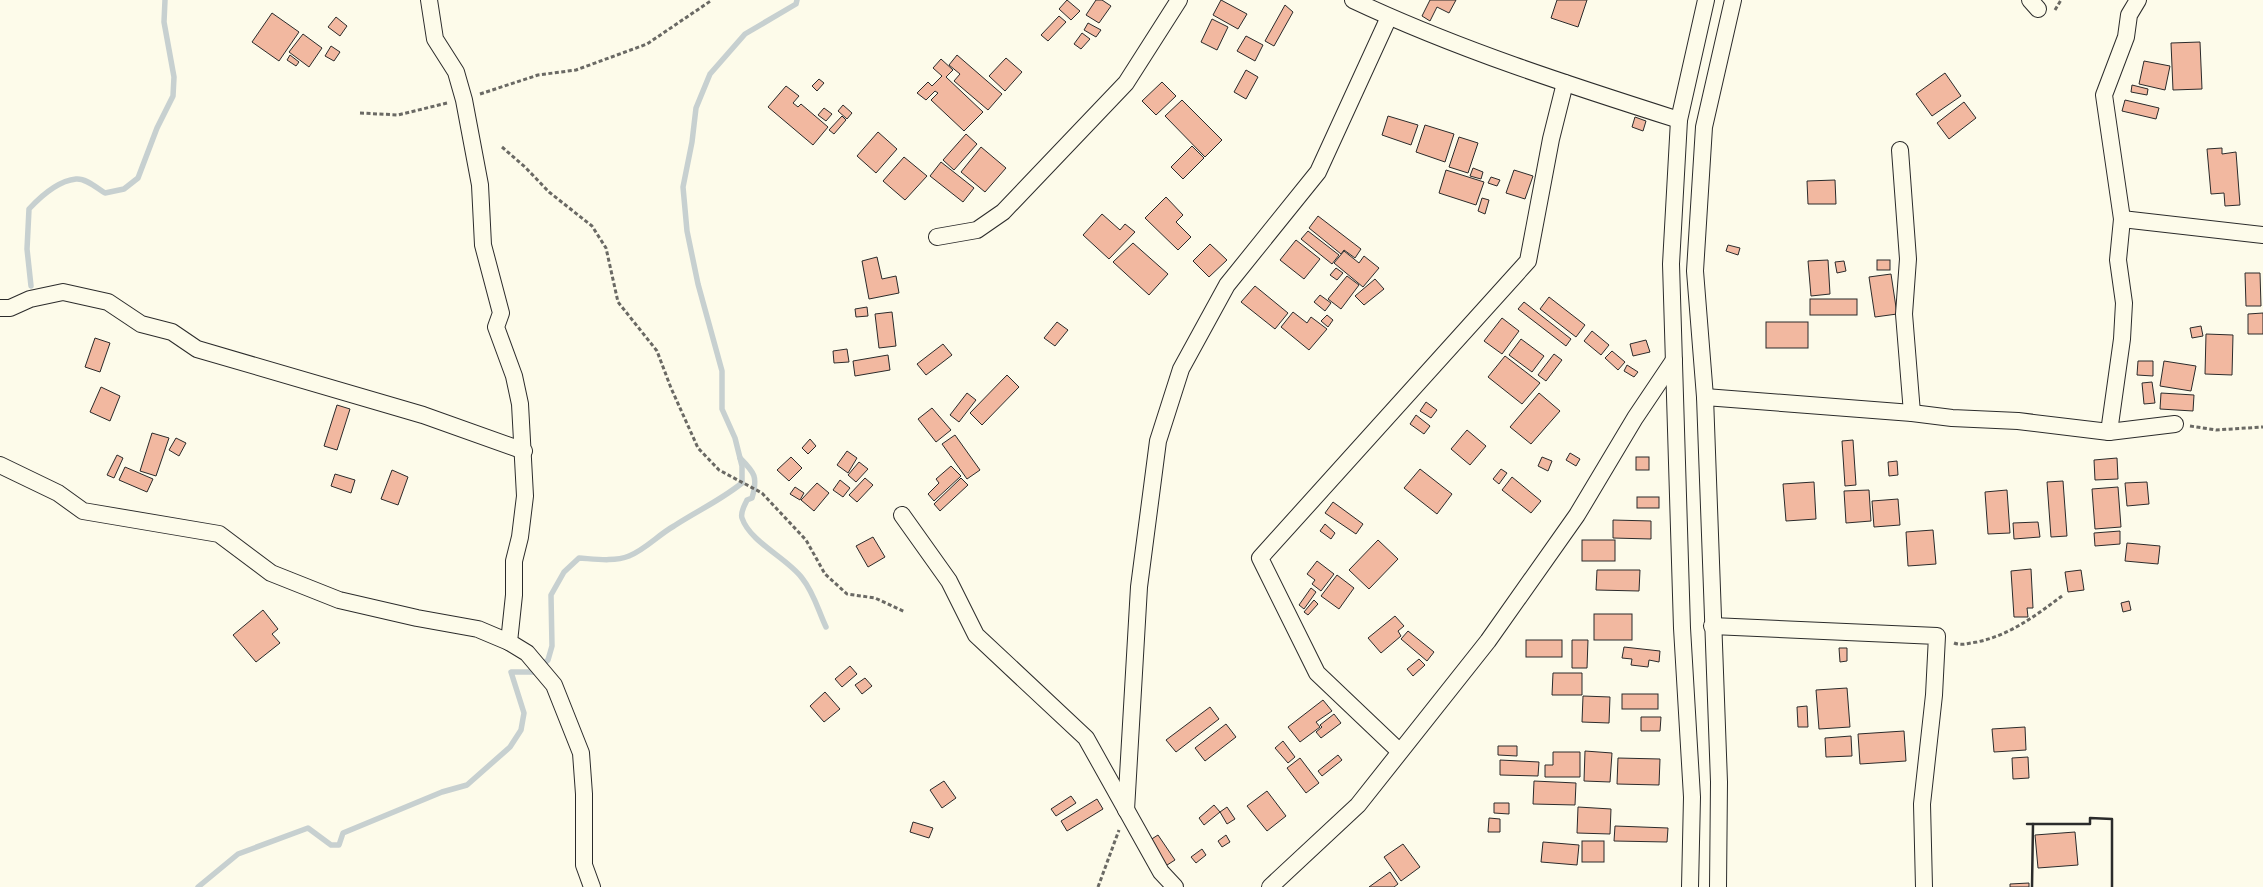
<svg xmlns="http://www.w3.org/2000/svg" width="2263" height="887" viewBox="0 0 2263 887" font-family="Overpass,sans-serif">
  <rect width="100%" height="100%" fill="#fdfbea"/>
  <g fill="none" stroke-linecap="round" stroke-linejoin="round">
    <g stroke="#c7d0d0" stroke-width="5.5">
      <path d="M31,286L27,249L29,209C41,196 57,181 76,179C86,178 97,188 105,193L124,189L138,178L157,128L173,96L174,77L164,22L165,0"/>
      <path d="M740,458C755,473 758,477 752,498L747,500C745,505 740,512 742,518C750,542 787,558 802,578C814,593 818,610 826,627"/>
      <path d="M198,887L238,854L308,828L331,845H339L343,833L442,792L467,785L510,747L521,730L524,713L511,672H533L548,660L552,646L551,595L564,572L579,558C595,559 614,562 629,556C646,549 658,535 674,526C697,511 721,500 742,483V466L735,438L722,409V371L698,284L687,231L683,187L692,142L696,108L710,74L745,34L796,4L797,0"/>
    </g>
  </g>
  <g fill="#f2b8a0" stroke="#2b2b2b">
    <path d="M1067,0L1080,11L1071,20L1059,9Z"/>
    <path d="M1096,0H1102L1111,6L1099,23L1086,15Z"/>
    <path d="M1221,0L1247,14L1238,29L1213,15Z"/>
    <path d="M1430,0H1456L1449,13L1437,7L1430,21L1422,16Z"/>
    <path d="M1557,0H1587L1578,27L1551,18Z"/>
    <path d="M1285,5L1293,12L1274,46L1265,41Z"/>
    <path d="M272,13L299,32L279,61L252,42Z"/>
    <path d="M1059,16L1066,22L1048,41L1041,35Z"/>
    <path d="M336,17L347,26L340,36L328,27Z"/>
    <path d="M1212,19L1228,27L1217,50L1201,42Z"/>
    <path d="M1088,23L1101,30L1096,37L1084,30Z"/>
    <path d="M1082,33L1090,39L1081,49L1074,44Z"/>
    <path d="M303,34L322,48L309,67L289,52Z"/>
    <path d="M1246,36L1263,45L1255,61L1237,51Z"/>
    <path d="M2200,42L2202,89L2173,90L2171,43Z"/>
    <path d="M331,46L340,52L334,61L325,56Z"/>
    <path d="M290,55L299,62L296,66L287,60Z"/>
    <path d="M957,55L1002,94L988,110L954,81L960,74L949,65Z"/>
    <path d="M1006,58L1022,72L1005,91L989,76Z"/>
    <path d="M941,59L953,70L946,77L983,112L964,131L931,100L938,93L935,91L926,100L917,93L928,82L932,86L942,76L933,68Z"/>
    <path d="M2144,61L2170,66L2165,90L2139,84Z"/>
    <path d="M1246,70L1258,77L1246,99L1234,92Z"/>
    <path d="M1945,73L1961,96L1932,116L1916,94Z"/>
    <path d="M819,79L824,83L817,91L812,86Z"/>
    <path d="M1162,82L1176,96L1156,115L1142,101Z"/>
    <path d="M2132,85L2148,89L2147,95L2131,92Z"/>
    <path d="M786,86L799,96L793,103L798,107L801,104L828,127L813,145L768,107Z"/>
    <path d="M1182,100L1222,140L1205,157L1165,116Z"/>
    <path d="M2125,100L2159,108L2156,119L2122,111Z"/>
    <path d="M1964,102L1976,118L1949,139L1937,123Z"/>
    <path d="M843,105L852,113L847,119L838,111Z"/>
    <path d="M824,108L832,114L826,121L818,115Z"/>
    <path d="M842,116L846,120L834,134L829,130Z"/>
    <path d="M1388,116L1418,125L1411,145L1382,135Z"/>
    <path d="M1635,117L1646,121L1643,131L1632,127Z"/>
    <path d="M1425,125L1454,134L1445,162L1416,152Z"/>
    <path d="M878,132L897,149L876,173L857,156Z"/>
    <path d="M966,134L977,144L954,170L943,160Z"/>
    <path d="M1459,137L1478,143L1468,173L1449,167Z"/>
    <path d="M1192,146L1204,158L1183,179L1171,167Z"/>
    <path d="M981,147L1006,168L985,192L961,172Z"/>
    <path d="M2222,148V154L2236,152L2240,205L2225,206L2224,193L2211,194L2207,149Z"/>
    <path d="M904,157L927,176L905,200L883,181Z"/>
    <path d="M941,162L974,188L963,202L930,176Z"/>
    <path d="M1473,168L1483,172L1481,179L1470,176Z"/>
    <path d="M1446,170L1484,182L1476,205L1439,193Z"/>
    <path d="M1514,170L1533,176L1525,199L1506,193Z"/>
    <path d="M1491,177L1500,180L1497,186L1488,183Z"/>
    <path d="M1835,180L1836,204H1808L1807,181Z"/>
    <path d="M1166,197L1183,215L1176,222L1191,237L1178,250L1145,218Z"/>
    <path d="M1482,198L1489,200L1485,214L1478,211Z"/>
    <path d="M1102,214L1120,230L1125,224L1135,232L1109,259L1083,235Z"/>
    <path d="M1318,216L1361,249L1355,258L1344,250L1341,254L1309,228Z"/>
    <path d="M1308,231L1339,255L1332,264L1301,239Z"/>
    <path d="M1296,240L1320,259L1304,279L1280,260Z"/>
    <path d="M1133,243L1168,274L1149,295L1113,262Z"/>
    <path d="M1210,244L1227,260L1209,277L1193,261Z"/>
    <path d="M1728,245L1740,248L1738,255L1726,251Z"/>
    <path d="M1344,251L1359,263L1364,256L1379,268L1363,287L1334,263Z"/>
    <path d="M877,257L882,279L896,276L899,293L869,299L862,261Z"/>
    <path d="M1828,260L1830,294L1811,296L1808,261Z"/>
    <rect x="1877" y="260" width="13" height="10"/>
    <path d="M1844,261L1846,271L1837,273L1835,262Z"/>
    <path d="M1336,268L1343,273L1337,280L1330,275Z"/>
    <path d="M2245,273H2260L2261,306H2246Z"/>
    <path d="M1891,274L1897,314L1875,317L1869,277Z"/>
    <path d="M1347,276L1359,285L1341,309L1328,299Z"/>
    <path d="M1375,279L1384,289L1364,305L1355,296Z"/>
    <path d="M1255,286L1288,313L1275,329L1241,302Z"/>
    <path d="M1320,295L1331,303L1325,311L1314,302Z"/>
    <path d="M1549,297L1585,325L1576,337L1540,309Z"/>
    <rect x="1810" y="299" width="47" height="16"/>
    <path d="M1524,302L1571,339L1566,346L1518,309Z"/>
    <path d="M867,307L868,316L856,317L855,309Z"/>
    <path d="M892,312L896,346L879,348L875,314Z"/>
    <path d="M1293,312L1307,323L1311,317L1327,329L1309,350L1281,327Z"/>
    <path d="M2263,313V334H2248V314Z"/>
    <path d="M1327,315L1333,320L1328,327L1321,321Z"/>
    <path d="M1502,318L1519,331L1502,354L1484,341Z"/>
    <path d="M1057,322L1068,330L1055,346L1044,338Z"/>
    <rect x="1766" y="322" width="42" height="26"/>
    <path d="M2201,326L2203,336L2192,338L2190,328Z"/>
    <path d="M1592,331L1609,345L1601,355L1584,341Z"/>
    <path d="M2206,334L2233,335L2232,375L2205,374Z"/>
    <path d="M95,338L110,343L100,372L85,367Z"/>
    <path d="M1521,339L1544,356L1532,372L1509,355Z"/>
    <path d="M1646,340L1650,352L1633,356L1630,344Z"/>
    <path d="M943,344L952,355L926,375L917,364Z"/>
    <path d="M847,349L849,362L834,363L833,351Z"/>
    <path d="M1612,351L1625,362L1618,370L1605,358Z"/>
    <path d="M1554,354L1562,360L1546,381L1538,375Z"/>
    <path d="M888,355L890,370L855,376L853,361Z"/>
    <path d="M1505,356L1540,383L1522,404L1488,377Z"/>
    <path d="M2138,361H2153V376L2137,375Z"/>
    <path d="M2164,361L2196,366L2191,391L2160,386Z"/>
    <path d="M1627,365L1638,372L1634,377L1624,371Z"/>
    <path d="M1007,375L1019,387L982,425L970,413Z"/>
    <path d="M2152,382L2155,403L2144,404L2142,383Z"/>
    <path d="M101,387L120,396L110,421L90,412Z"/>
    <path d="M967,393L976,400L959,422L950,415Z"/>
    <path d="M1539,393L1560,411L1531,444L1510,427Z"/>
    <path d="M2161,393L2194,395L2193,411L2160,409Z"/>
    <path d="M1426,402L1437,410L1431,418L1420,411Z"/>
    <path d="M337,405L350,409L337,450L324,446Z"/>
    <path d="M932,408L951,430L936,442L918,419Z"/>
    <path d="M1416,415L1430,426L1424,434L1410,424Z"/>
    <path d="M1467,430L1486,446L1470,465L1451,449Z"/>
    <path d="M152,433L169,438L156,476L140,471Z"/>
    <path d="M955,435L980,470L967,479L942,444Z"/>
    <path d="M176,438L186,443L179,456L169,450Z"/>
    <path d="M810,439L816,446L808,454L802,448Z"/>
    <path d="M1853,440L1856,485L1845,486L1842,441Z"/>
    <path d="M847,451L857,458L848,473L837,465Z"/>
    <path d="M1570,453L1580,459L1576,466L1566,460Z"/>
    <path d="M117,455L123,458L114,478L107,475Z"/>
    <path d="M791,457L802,468L789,481L777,470Z"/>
    <path d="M1542,457L1552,461L1548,471L1538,466Z"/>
    <rect x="1636" y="457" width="13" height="13"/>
    <path d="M2117,458L2118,479L2095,480L2094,460Z"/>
    <path d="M1897,461L1898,475L1889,476L1888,462Z"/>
    <path d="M859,462L868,469L856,482L848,475Z"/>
    <path d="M951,466L961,476L934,501L928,494L939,483L936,479Z"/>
    <path d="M125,467L153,479L147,492L119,480Z"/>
    <path d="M1420,469L1452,494L1437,514L1404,488Z"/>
    <path d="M1501,469L1507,473L1499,484L1493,479Z"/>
    <path d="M392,470L408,477L398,505L381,499Z"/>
    <path d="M335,474L355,480L351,493L331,486Z"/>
    <path d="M1512,477L1541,501L1531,513L1502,490Z"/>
    <path d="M865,478L873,485L857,502L849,495Z"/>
    <path d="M961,478L968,485L940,511L934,504Z"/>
    <path d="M840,480L850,488L843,497L833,490Z"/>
    <path d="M2063,481L2067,536L2051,537L2047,482Z"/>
    <path d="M1814,482L1816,519L1786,521L1783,484Z"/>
    <path d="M2147,482L2149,504L2127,506L2125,483Z"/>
    <path d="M817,483L829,493L814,511L801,500Z"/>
    <path d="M795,487L804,493L800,500L790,494Z"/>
    <path d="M2118,487L2121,527L2095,529L2092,489Z"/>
    <path d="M1869,490L1871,521L1846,523L1844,491Z"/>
    <path d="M2007,490L2010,533L1988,534L1985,492Z"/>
    <rect x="1637" y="497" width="22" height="11"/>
    <path d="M1898,499L1900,525L1874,527L1872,501Z"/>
    <path d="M1333,502L1363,524L1356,534L1325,513Z"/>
    <path d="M1613,520L1651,521V539L1613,538Z"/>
    <path d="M2038,522L2040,537L2014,539L2013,523Z"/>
    <path d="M1325,524L1335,533L1331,539L1320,531Z"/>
    <path d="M1933,530L1936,564L1908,566L1906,532Z"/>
    <path d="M2120,531V544L2095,546L2094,533Z"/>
    <path d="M873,537L885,557L868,567L856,546Z"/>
    <path d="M1378,540L1398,559L1369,589L1349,570Z"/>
    <rect x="1582" y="540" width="33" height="21"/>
    <path d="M2127,543L2160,546L2158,564L2125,561Z"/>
    <path d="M1317,561L1334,574L1321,591L1312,584L1315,580L1307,574Z"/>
    <path d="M2031,569L2033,608H2027L2028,617H2014L2011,571Z"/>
    <path d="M1597,570H1640L1639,591L1596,590Z"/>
    <path d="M2081,570L2084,590L2068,592L2065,572Z"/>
    <path d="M1337,575L1354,588L1339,609L1321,596Z"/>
    <path d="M1311,588L1316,592L1304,609L1299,605Z"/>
    <path d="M1314,600L1318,604L1308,615L1304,612Z"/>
    <path d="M2129,601L2131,610L2123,612L2121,603Z"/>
    <path d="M263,610L278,629L272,634L280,643L256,662L233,635Z"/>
    <rect x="1594" y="614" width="38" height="26"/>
    <path d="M1395,616L1404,626L1398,631L1401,636L1381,653L1368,638Z"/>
    <path d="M1408,631L1434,652L1427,661L1401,639Z"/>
    <rect x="1526" y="640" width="36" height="17"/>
    <path d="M1572,640H1588L1587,668H1572Z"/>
    <path d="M1624,647L1660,651L1659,662L1649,660L1648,667L1631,665L1632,659L1622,658Z"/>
    <path d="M1839,648H1847V661L1840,662Z"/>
    <path d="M1419,659L1425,665L1413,676L1407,669Z"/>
    <path d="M850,666L857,674L842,687L835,679Z"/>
    <path d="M1553,673H1582V695H1552Z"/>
    <path d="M865,678L872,686L862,694L855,685Z"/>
    <path d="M1847,688L1850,727L1819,729L1816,690Z"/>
    <path d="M825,692L840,709L824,722L810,706Z"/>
    <rect x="1622" y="694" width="36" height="15"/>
    <path d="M1583,696L1610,697L1609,723L1582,722Z"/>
    <path d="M1323,700L1332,711L1316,722L1320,727L1300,742L1288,727Z"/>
    <path d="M1807,706L1808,727H1798L1797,707Z"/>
    <path d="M1210,707L1219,719L1176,752L1166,740Z"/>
    <path d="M1334,714L1341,723L1321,738L1316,732L1322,727L1320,725Z"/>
    <path d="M1641,717H1661L1660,731H1641Z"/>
    <path d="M1226,724L1236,737L1205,761L1195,748Z"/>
    <path d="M2025,727L2026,750L1994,752L1992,729Z"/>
    <path d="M1904,731L1906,761L1860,764L1858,734Z"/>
    <path d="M1851,736L1852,756L1826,757L1825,738Z"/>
    <path d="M1283,741L1295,757L1288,763L1275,748Z"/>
    <path d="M1498,746H1517V756L1498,755Z"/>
    <path d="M1585,751L1612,753L1610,782L1584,781Z"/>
    <path d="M1553,752H1580V777H1545V765H1553Z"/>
    <path d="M1338,755L1342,760L1322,776L1318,771Z"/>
    <path d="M2028,757L2029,778L2013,779L2012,758Z"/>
    <path d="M1300,758L1319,783L1306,793L1287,768Z"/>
    <path d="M1618,758L1660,759L1659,785L1617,784Z"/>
    <path d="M1500,760L1539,762L1538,776L1500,775Z"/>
    <path d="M944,781L956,798L942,808L930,790Z"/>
    <path d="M1534,781L1576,783L1575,805L1533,804Z"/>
    <path d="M1267,791L1286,816L1267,831L1247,806Z"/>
    <path d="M1071,796L1076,803L1056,816L1051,809Z"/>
    <path d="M1097,799L1103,809L1067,831L1061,821Z"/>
    <path d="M1494,803H1509V814L1494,813Z"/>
    <path d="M1214,805L1220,812L1204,825L1199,818Z"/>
    <path d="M1227,807L1235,819L1227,824L1220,812Z"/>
    <path d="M1578,807L1611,809L1610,834L1577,833Z"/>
    <path d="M1489,818L1500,819V832H1488Z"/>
    <path d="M913,822L933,828L929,838L910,832Z"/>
    <path d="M1615,826L1668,828L1667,842L1614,841Z"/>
    <path d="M2075,832L2078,865L2038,868L2035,835Z"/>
    <path d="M1158,835L1175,860L1164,867L1147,842Z"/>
    <path d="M1226,835L1230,842L1222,847L1218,841Z"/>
    <rect x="1582" y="841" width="22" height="21"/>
    <path d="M1543,842L1579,845L1577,865L1541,862Z"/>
    <path d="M1403,844L1420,867L1401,881L1384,857Z"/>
    <path d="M1202,849L1206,855L1196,863L1191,857Z"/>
    <path d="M1390,872L1398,884L1394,887H1369Z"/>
    <path d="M2029,883V887H2010V884Z"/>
  </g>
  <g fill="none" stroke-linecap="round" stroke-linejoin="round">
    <defs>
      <g id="minor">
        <path d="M429,0L435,39L456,72L464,100L480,185L483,245L501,313L496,327L514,376L520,404L525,496L520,537L514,561V595L509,642L527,653L554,685L581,753L584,794V865L592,887"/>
        <path d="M1353,0C1457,49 1569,85 1679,120"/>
        <path d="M2030,0L2038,9"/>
        <path d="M1900,150L1908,259L1904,314L1912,413"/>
        <path d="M2122,219L2263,235"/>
        <path d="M937,237L977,230L1003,212L1126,83L1179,0"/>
        <path d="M0,308H10L30,299L63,292L108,302L141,324L172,332L197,349L423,415L524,451"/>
        <path d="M1705,397L1912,413L1952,418L2018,421L2109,432L2175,424"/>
        <path d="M2109,432L2122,339L2124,303L2118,260L2122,219L2104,95L2126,37L2129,15L2138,0"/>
        <path d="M0,465L58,493L83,511L219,534L271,573L339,600L417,618L478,629L509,642"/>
        <path d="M902,515L949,581L976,635L1086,738L1161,872L1175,887"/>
        <path d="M1712,626L1937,636L1934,695L1922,804L1924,887"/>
        <path d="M1399,751L1317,673L1260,558L1528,261L1551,139L1565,83"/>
        <path d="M1126,810L1139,587L1158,441L1181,369L1227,285L1318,172L1389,17"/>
        <path d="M1270,887L1358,805L1488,641L1577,515L1635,418L1674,360"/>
        <path d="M1690,887L1692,797L1682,628L1671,264L1679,120L1706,0"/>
        <path d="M1718,887L1719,782L1705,397L1695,271L1704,127L1733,0"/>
      </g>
    </defs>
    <use href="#minor" stroke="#2b2b2b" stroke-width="18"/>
    <g stroke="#6a6964" stroke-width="3" stroke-dasharray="4 2.5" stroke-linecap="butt">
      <path d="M2055,10L2061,0"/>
      <path d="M480,94L538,75L576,70L647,44L712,0"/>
      <path d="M360,113L398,115L447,103"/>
      <path d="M502,147L525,167L549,192L592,226L606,248L618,302L657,351L671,388L698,448L719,470L762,493L806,540L825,574L847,594L875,598L905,612"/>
      <path d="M2190,426L2216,430L2263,427"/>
      <path d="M1954,643C1962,646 1969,643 1977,642C2010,635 2035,616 2062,596"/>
      <path d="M1098,887L1119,830"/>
    </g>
    <use href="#minor" stroke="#fdfbea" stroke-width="16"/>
    <g stroke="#2b2b2b" stroke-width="2.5">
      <path d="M2033,824H2027H2090V818L2112,819V887"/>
      <path d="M2032,887L2033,824"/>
    </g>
  </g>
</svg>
